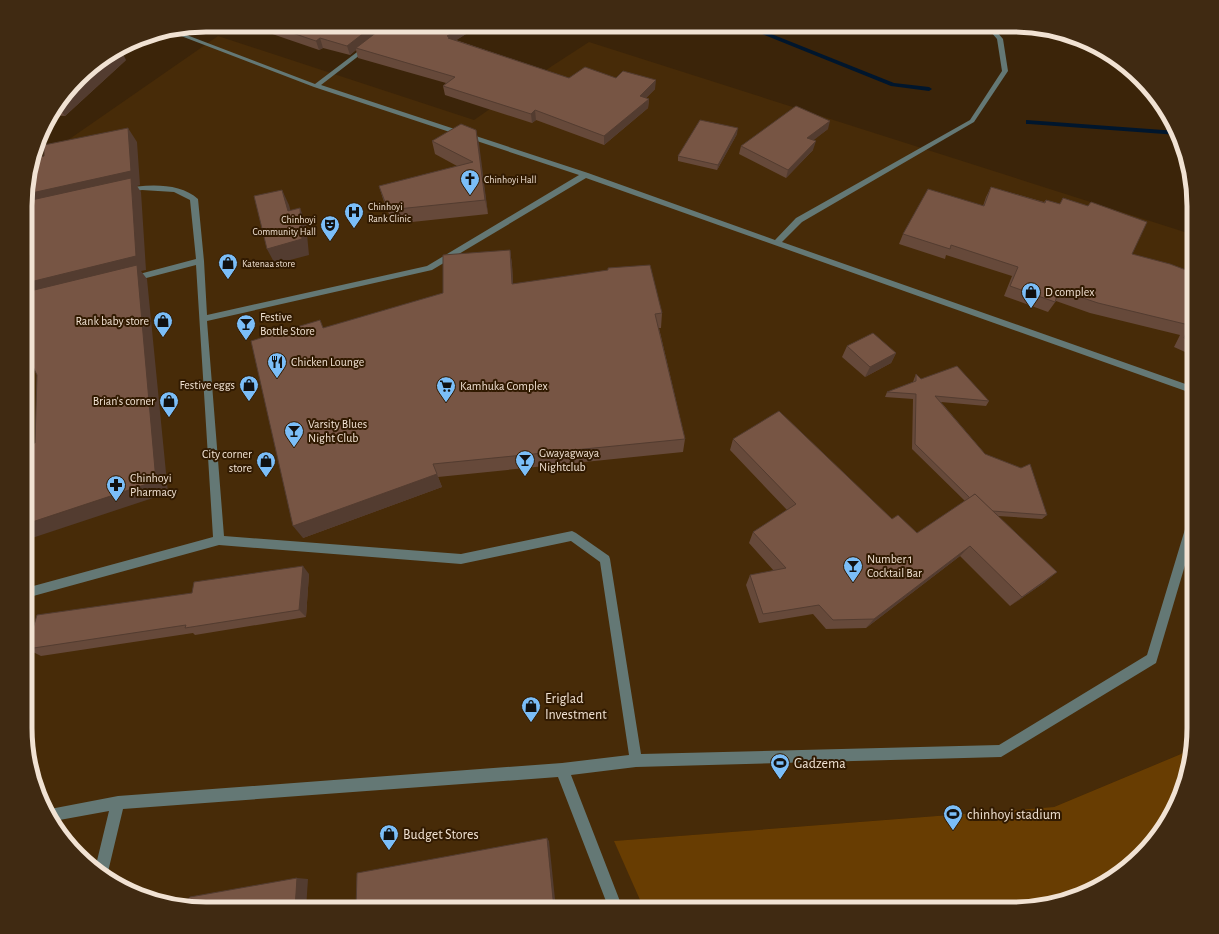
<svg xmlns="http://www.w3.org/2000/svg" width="1219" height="934" viewBox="0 0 1219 934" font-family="'Alegreya Sans',sans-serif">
  <rect width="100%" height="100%" fill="#3b2409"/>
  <path fill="#472b08" d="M218,36L474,120L552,66L589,42L1194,235L1193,744L1181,754L1054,807L615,841L644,909H194L137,895L87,864L44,808L25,740L27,182L32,165Z"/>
  <path fill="#683d02" d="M1193,744L1180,797L1149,847L1093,890L1013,909H644L614,841L1054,807L1181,754Z"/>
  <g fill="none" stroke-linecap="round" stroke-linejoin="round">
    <g fill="#00162d" fill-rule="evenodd">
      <path d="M740,25H749L894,83L929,87L932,89L929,91L891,86Z"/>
      <path d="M1026,120L1177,131L1178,135L1029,124H1026Z"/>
    </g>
    <path fill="#647875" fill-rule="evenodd" d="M985,25H991L1003,39L1008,71L974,122L802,222L782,242L1194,387V394L586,178L432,270L207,321L224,536L461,554L572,531L576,533L609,556L610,559L641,754L999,745L1147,655L1189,516L1190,513L1194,512V535L1156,663L1001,757L636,767L571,775L623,909H609L558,777L123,809L107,876L95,869L109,811L54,821L45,810L118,796L562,763L629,755L600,562L571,541L461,564L219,545L26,598V588L213,537L196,265L131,282L127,279L128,277L196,259L190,200L174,192L142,190L126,193H123V189C145,184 180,182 198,199L204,261L207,315L427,266L579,175L314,87L168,31L174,30L179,32L187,28L197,27L184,34L315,84L365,46H369V48L321,85L588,173L775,240L796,218L970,120L1002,71L997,39Z"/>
  </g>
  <g fill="#66493a">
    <path d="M246,25H473L474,29L456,40L569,78H616L655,89L646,98L649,99L648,108L604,145L536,120L532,123L445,95L443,86L446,83L358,58L356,50L350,55L323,48L319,50Z"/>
    <path d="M126,60L65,116L50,115L87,70Z"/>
    <path d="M828,129L813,140V150L786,178L739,154L741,146Z"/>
    <path d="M476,130L488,214L393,224L383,199L379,186L457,166L435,154L432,141Z"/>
    <path d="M737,134L717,170L678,161V156Z"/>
    <path d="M991,187L1044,202L1046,200L1060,204L1063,198L1088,206L1091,202L1132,254L1194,273V356L1174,347L1180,335L1090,313L1056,301L1048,312L1004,296L1012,276L946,255L945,259L899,244L903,234L983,206L986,197Z"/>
    <path d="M510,250L512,265L513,284L662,313L661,328H659L685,439L683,452L438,477L442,487L303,538L324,328L443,293Z"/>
    <path d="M847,346L896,353L891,363L865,377L842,357Z"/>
    <path d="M916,374L921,379L989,401L986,406L941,402L985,454L1047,515L1042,519L998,516L1045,582L1010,606L960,556L866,628L826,629L813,614L759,623L746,585L750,575L774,571L749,543L753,532L787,510L730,450L733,439L892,519L917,533L965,501L912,449L913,399L885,397L887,392L913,382L914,379Z"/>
    <path d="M309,574L306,617L195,635L193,633L41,656L27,649L192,593Z"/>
  </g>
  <g fill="#533c30">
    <path d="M374,25H388L356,48V50L350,55L347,46Z"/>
    <path d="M464,25H473L474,29L452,43L447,36Z"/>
    <path d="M320,38L323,48L319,50L316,41Z"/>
    <path d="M121,50L126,60L65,116L57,106L73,87L101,61Z"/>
    <path d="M656,80L655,89L639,105L640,96Z"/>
    <path d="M649,99L648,108L604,145V136Z"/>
    <path d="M535,110L536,120L532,123L531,114Z"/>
    <path d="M830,121L828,129L805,147L807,138Z"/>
    <path d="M128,128L137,142L140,185L137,186L141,192L146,270L141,271L147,279L168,493L26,540V524L156,481L26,300L27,194Z"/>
    <path d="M738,128L737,134L717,170L718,165Z"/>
    <path d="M476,130L479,143L488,214L485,200Z"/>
    <path d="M816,141L813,150L786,178L788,170Z"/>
    <path d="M282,190L289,205L295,226L288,211Z"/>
    <path d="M300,208L306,224L309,255L275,264L267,249Z"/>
    <path d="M510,250L512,265L514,300L512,284Z"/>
    <path d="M26,350L37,360L26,363Z"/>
    <path d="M896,353L891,363L865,377L870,367Z"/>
    <path d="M437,474L442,487L303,538L293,526Z"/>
    <path d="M970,546L960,556L866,628L874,619Z"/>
    <path d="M303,566L309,574L306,617L299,610Z"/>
    <path d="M1057,572L1045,582L1010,606L1022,597Z"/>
    <path d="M547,838L549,841L556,909H554Z"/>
    <path d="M297,878L308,879L306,909H295Z"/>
  </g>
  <g fill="#754" stroke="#533c30">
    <path d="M269,25H374L347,46L320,38L316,41Z"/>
    <path d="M386,25H464L447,36L450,37L448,38L569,78L585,67L616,78L623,71L656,80L640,96L649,99L604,136L535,110L531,114L443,86L455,77L356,48Z"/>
    <path d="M101,61L73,87L87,70Z"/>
    <path d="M796,106L830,121L807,138L816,141L788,170L741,146Z"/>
    <path d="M700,120L738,128L718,165L678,156Z"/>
    <path d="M461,124L476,130L485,200L388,210L379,186L473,162L432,141Z"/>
    <path d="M128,128L131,171L27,194V182L35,158L44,156V145Z"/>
    <path d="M131,178L136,256L26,283L27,201Z"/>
    <path d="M991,187L1045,203L1046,200L1060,204L1063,198L1088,206L1091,202L1147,222L1132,254L1170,264L1194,273V342L1184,338L1189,325L1098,303L1059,290L1055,302L1010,286L1018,267L951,245L950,249L903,234L928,189L984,206Z"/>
    <path d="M282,190L288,211L300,208L302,239L267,249L254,196Z"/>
    <path d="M510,250L512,284L608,270V268L650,265L662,313L655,314L685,439L433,464L437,474L293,526L251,341L320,320L323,328L443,293V255Z"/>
    <path d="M137,265L156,481L26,524V445L35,443L37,375L26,352V292Z"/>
    <path d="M873,333L896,353L870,367L847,346Z"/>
    <path d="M957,366L989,401L935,396L985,454L1021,468L1030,464L1047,515L992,511L975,494L970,498L915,444L916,394L887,392L916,381V374L921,379Z"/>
    <path d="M779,411L892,519L898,515L917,533L975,494L1057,572L1022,597L970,546L874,619L833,620L819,605L763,614L750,575L786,568L753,532L796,504L733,439Z"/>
    <path d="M303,566L299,610L185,628L186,625L27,649L37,615L192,593L194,582Z"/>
    <path d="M547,838L554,909H356L357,873Z"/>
    <path d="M297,878L295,909H194L181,905L190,897Z"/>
  </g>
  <defs>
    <symbol id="church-pin" viewBox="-11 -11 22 30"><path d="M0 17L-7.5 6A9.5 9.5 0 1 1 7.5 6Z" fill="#7bbef8" stroke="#311a01"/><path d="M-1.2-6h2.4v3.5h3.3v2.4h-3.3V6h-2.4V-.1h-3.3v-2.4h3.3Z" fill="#111"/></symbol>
    <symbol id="hospital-pin" viewBox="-11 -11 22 30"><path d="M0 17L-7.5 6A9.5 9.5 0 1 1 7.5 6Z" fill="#7bbef8" stroke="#311a01"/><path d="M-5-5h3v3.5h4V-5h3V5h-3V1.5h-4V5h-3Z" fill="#111"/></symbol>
    <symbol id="theatre-pin" viewBox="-11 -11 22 30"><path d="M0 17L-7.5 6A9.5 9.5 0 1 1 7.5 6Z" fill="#7bbef8" stroke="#311a01"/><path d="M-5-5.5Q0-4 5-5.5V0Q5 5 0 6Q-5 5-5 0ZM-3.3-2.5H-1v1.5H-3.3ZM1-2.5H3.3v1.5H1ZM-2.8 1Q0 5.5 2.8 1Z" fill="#111"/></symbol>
    <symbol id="shop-pin" viewBox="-11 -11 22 30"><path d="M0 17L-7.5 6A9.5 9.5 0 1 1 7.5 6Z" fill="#7bbef8" stroke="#311a01"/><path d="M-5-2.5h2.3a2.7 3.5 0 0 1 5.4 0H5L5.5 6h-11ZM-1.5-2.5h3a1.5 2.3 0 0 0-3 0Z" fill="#111"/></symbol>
    <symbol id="bar-pin" viewBox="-11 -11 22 30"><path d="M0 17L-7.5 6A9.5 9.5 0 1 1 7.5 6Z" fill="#7bbef8" stroke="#311a01"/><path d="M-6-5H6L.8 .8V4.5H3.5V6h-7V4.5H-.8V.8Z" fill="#111"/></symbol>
    <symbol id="restaurant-pin" viewBox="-11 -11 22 30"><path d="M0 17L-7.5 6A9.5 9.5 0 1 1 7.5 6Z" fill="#7bbef8" stroke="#311a01"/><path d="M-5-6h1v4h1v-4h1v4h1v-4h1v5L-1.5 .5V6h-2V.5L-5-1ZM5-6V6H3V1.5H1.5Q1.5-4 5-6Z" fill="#111"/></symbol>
    <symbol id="supermarket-pin" viewBox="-11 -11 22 30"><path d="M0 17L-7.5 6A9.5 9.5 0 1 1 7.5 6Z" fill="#7bbef8" stroke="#311a01"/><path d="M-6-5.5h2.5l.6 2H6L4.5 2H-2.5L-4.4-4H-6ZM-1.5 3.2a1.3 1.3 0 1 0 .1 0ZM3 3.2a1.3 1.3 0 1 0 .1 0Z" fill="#111"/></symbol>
    <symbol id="pharmacy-pin" viewBox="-11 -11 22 30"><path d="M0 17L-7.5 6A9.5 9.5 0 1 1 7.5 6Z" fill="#7bbef8" stroke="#311a01"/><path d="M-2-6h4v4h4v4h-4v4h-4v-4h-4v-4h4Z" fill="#111"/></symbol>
    <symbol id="stadium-pin" viewBox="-11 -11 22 30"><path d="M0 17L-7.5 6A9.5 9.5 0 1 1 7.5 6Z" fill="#7bbef8" stroke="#311a01"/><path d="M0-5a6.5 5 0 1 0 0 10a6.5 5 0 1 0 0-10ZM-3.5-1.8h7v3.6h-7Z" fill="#111"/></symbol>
  </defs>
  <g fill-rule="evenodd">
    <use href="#church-pin" x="459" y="168" width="22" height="30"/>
    <use href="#hospital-pin" x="343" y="201" width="22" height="30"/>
    <use href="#theatre-pin" x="319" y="214" width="22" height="30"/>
    <use href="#shop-pin" x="217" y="252" width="22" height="30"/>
    <use href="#shop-pin" x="1020" y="281" width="22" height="30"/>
    <use href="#shop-pin" x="152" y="310" width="22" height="30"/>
    <use href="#bar-pin" x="235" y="313" width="22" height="30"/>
    <use href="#restaurant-pin" x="266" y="351" width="22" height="30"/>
    <use href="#shop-pin" x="238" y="374" width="22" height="30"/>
    <use href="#supermarket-pin" x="435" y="375" width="22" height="30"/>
    <use href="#shop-pin" x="158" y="390" width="22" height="30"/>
    <use href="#bar-pin" x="283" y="420" width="22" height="30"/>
    <use href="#bar-pin" x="514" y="449" width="22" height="30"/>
    <use href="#shop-pin" x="255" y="450" width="22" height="30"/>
    <use href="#pharmacy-pin" x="105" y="474" width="22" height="30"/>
    <use href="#bar-pin" x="842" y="555" width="22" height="30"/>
    <use href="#shop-pin" x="520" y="695" width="22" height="30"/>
    <use href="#stadium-pin" x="769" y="752" width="22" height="30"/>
    <use href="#stadium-pin" x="942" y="803" width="22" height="30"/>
    <use href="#shop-pin" x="378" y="823" width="22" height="30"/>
  </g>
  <g text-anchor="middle" stroke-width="4" stroke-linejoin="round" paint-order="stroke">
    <g font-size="10" fill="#f1e2d3" stroke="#311a01" text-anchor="start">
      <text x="484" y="183">Chinhoyi Hall</text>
      <text x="368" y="210">Chinhoyi<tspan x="368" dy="12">Rank Clinic</tspan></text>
      <text x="316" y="223" text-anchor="end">Chinhoyi<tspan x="316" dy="12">Community Hall</tspan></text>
      <text x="242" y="267">Katenaa store</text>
    </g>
    <g font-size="12" fill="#f1e2d3" stroke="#311a01" text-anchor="start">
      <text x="1045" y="296">D complex</text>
      <text x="260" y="321">Festive<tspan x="260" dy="14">Bottle Store</tspan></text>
      <text x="149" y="325" text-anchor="end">Rank baby store</text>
      <text x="291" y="366">Chicken Lounge</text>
      <text x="235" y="389" text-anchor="end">Festive eggs</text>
      <text x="460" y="390">Kamhuka Complex</text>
      <text x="155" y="405" text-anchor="end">Brian's corner</text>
      <text x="308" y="428">Varsity Blues<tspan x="308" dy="14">Night Club</tspan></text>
      <text x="539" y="457">Gwayagwaya<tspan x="539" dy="14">Nightclub</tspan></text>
      <text x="252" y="458" text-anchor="end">City corner<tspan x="252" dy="14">store</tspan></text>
      <text x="130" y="482">Chinhoyi<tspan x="130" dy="14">Pharmacy</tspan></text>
      <text x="867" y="563">Number 1<tspan x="867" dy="14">Cocktail Bar</tspan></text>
    </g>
    <g font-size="14" fill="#f1e2d3" stroke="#311a01" text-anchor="start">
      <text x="545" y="703">Eriglad<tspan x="545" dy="16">Investment</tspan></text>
      <text x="794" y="768">Gadzema</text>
      <text x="967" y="819">chinhoyi stadium</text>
      <text x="403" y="839">Budget Stores</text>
    </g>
  </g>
  <path d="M0 0H1219V934H0ZM206 32H1013A174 174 0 0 1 1187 206V728A174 174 0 0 1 1013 902H206A174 174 0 0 1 32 728V206A174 174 0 0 1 206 32Z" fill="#402a12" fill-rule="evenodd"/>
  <path fill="none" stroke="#f1e2d3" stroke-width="5" d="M206 32H1013A174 174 0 0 1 1187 206V728A174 174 0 0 1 1013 902H206A174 174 0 0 1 32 728V206A174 174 0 0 1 206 32Z"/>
</svg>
